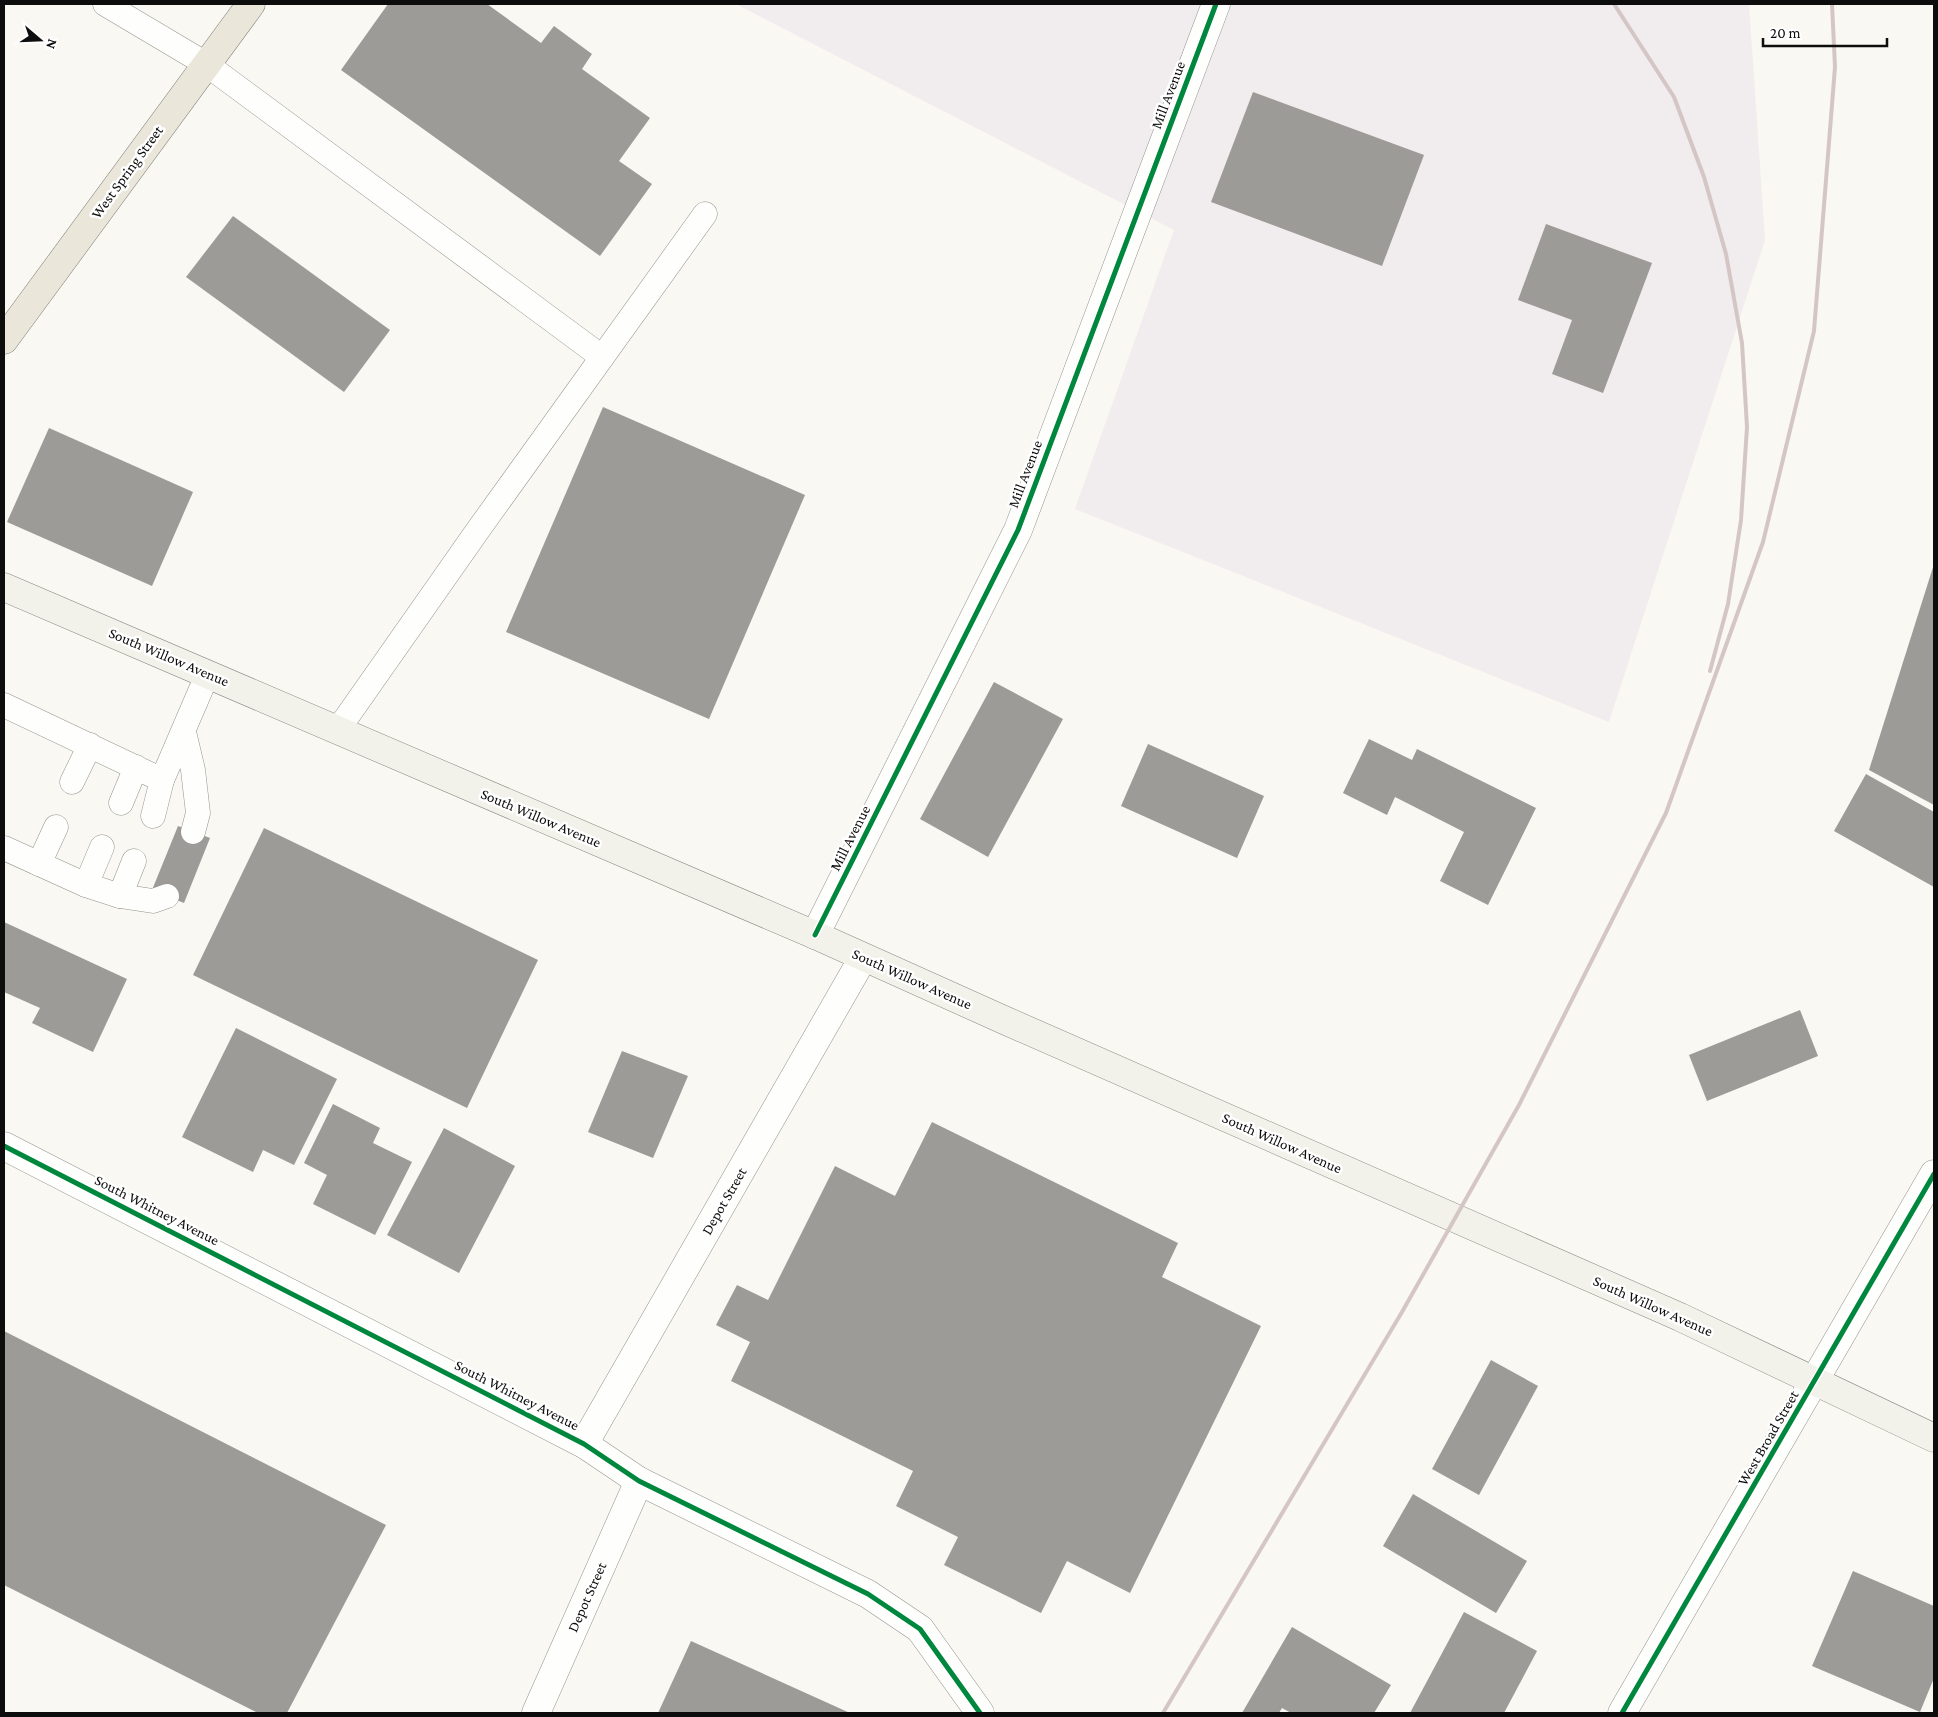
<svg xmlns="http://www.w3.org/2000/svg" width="1938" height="1717" viewBox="0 0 1938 1717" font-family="'Crimson Pro',serif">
  <rect width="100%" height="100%" fill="#faf8f2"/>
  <path fill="#f1ecee" d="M736,4H1749L1765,240L1609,722L1075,509L1174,230Z"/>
  <g fill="#9d9b97">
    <path d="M388,4H487L541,43L554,26L592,54L582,69L650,118L619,161L652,184L600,256L341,70Z"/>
    <path d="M1253,92L1424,155L1382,266L1211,202Z"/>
    <path d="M233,216L390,330L344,392L186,277Z"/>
    <path d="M1546,224L1652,263L1603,393L1552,374L1572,320L1518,300Z"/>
    <path d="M603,407L805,495L709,719L506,632Z"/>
    <path d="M49,428L193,492L152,586L7,522Z"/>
    <path d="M1934,564V805L1869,770Z"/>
    <path d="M994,682L1063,719L988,857L920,819Z"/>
    <path d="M1369,739L1412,760L1417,749L1536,808L1488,905L1440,881L1464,832L1395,797L1387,815L1343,793Z"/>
    <path d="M1148,744L1264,796L1237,858L1121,806Z"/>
    <path d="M1866,774L1934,812V887L1834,831Z"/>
    <path d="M178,826L210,838L184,903L152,890Z"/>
    <path d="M264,828L538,960L467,1108L193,975Z"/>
    <path d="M4,922L127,979L93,1052L32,1023L40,1008L4,992Z"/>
    <path d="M1800,1010L1818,1056L1707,1101L1689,1055Z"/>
    <path d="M236,1028L337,1079L294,1165L263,1150L253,1172L182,1137Z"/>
    <path d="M622,1051L688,1076L653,1158L588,1132Z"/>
    <path d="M333,1104L380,1128L373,1143L412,1162L375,1235L313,1204L327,1175L304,1163Z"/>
    <path d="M932,1122L1178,1243L1162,1277L1261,1326L1130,1593L1067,1561L1041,1613L944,1565L958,1537L896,1506L913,1471L731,1381L750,1342L716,1325L737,1285L768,1300L835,1166L895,1196Z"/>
    <path d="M444,1128L515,1166L459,1273L387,1235Z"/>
    <path d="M4,1331L386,1525L287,1713H258L4,1585Z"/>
    <path d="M1491,1360L1538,1386L1479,1495L1432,1469Z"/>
    <path d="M1413,1494L1527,1561L1496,1613L1383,1546Z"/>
    <path d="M1853,1571L1934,1606V1678L1920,1712L1812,1666Z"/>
    <path d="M1464,1612L1537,1651L1504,1713H1410Z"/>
    <path d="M1292,1627L1391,1685L1374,1713H1291L1282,1708L1279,1713H1242Z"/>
    <path d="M691,1641L850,1713H658Z"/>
  </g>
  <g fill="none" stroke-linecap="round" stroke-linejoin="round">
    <defs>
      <g id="service">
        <path d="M105,4L206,64L602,357"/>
        <path d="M4,705L162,780"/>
        <path d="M337,731L478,530L705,214"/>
        <path d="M184,732L193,770L198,813L193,832"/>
        <path d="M72,782L90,745"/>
        <path d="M121,803L136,767"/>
        <path d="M153,816L162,780L208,673"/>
        <path d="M4,848L86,885L120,896L134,861"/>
        <path d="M39,864L56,827"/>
        <path d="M86,885L102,847"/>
        <path d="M120,896L153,901L167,896"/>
      </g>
      <g id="minor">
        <path d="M815,935L1018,530L1216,4"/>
        <path d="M4,1146L584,1444L639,1481L868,1594L920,1629L980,1713"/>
        <path d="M584,1444L863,958"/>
        <path d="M536,1713L639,1481"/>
      </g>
      <path id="tertiary" d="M1622,1713L1934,1174"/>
      <path id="secondary" d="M4,587L815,935L1004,1020L1680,1317L1934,1438"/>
      <path id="primary" d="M4,340L251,4"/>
    </defs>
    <use href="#service" stroke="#949390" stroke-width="25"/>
    <use href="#minor" stroke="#949390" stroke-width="29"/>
    <use href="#tertiary" stroke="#949390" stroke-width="29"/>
    <use href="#secondary" stroke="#8a8987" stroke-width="29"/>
    <use href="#primary" stroke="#81807d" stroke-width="29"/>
    <use href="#service" stroke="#fefefd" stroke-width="24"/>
    <use href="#minor" stroke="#fefefd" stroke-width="28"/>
    <use href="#tertiary" stroke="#fefefd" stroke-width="28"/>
    <use href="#secondary" stroke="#f3f2ea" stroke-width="28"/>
    <use href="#primary" stroke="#eae6da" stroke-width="28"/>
    <g stroke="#d5c6c6" stroke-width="4">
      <path d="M1614,4L1674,97L1704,177L1726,254L1742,343L1747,427L1741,520L1728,604L1710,671"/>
      <path d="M1163,1713L1402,1312L1519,1105L1666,813L1763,542L1814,331L1835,67L1832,4"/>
    </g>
    <defs>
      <g id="cycleway">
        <path d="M815,935L1018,530L1216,4"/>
        <path d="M4,1146L584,1444L639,1481L868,1594L920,1629L980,1713"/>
        <path d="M1622,1713L1934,1174"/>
      </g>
    </defs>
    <use href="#cycleway" stroke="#fff" stroke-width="8"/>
    <use href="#cycleway" stroke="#00873e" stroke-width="5"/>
  </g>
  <g text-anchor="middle" stroke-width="5" stroke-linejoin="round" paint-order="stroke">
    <g font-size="15" fill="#0d0d0d" stroke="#fff">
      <text transform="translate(1168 95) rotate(-69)" y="5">Mill Avenue</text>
      <text transform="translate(127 172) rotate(-54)" y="5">West Spring Street</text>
      <text transform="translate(1025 474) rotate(-69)" y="5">Mill Avenue</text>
      <text transform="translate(169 657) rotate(23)" y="5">South Willow Avenue</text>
      <text transform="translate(541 818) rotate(23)" y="5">South Willow Avenue</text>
      <text transform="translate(850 838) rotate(-63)" y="5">Mill Avenue</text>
      <text transform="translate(912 979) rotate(24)" y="5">South Willow Avenue</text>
      <text transform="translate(1282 1143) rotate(24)" y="5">South Willow Avenue</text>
      <text transform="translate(724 1201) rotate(-60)" y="5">Depot Street</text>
      <text transform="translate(157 1210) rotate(27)" y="5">South Whitney Avenue</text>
      <text transform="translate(1653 1306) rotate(24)" y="5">South Willow Avenue</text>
      <text transform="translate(517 1395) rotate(27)" y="5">South Whitney Avenue</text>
      <text transform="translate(1768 1438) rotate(-60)" y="5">West Broad Street</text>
      <text transform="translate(587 1597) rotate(-66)" y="5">Depot Street</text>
    </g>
  </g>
  <rect width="1938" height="1717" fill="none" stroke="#0d0d0d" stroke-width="10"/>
  <g transform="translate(40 40) rotate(109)" stroke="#ffffff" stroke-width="4" paint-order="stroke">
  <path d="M0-4L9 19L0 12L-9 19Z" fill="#0d0d0d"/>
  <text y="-8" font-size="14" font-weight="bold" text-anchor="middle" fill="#0d0d0d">N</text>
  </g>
  <path d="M1763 38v8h124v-8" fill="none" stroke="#0d0d0d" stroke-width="2.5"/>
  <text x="1770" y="38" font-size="15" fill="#0d0d0d" stroke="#ffffff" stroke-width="4" paint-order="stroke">20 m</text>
</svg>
